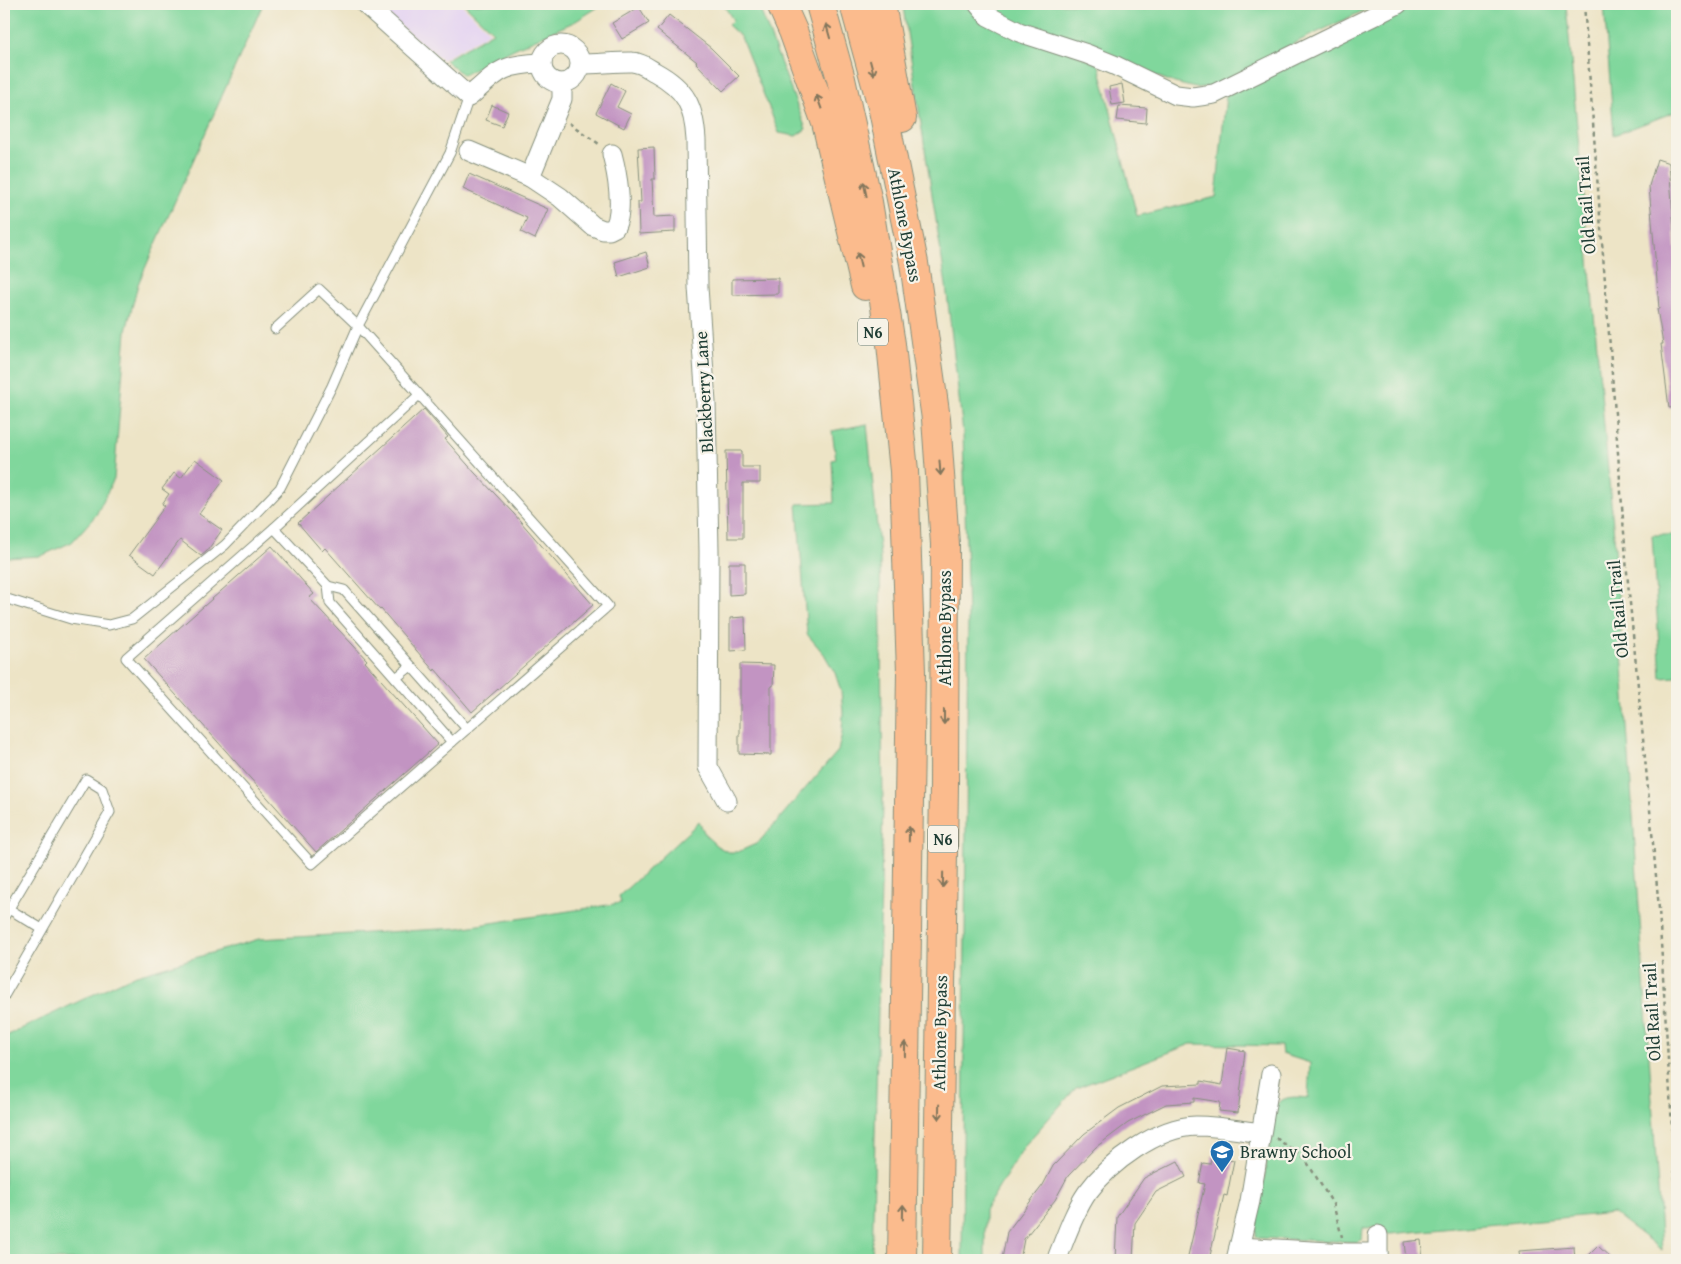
<svg xmlns="http://www.w3.org/2000/svg" width="1681" height="1264" viewBox="0 0 1681 1264" font-family="'Gentium Book Plus',serif">
  <rect width="100%" height="100%" fill="#f7f3e8"/>
  <filter id="ink" filterUnits="userSpaceOnUse"><feTurbulence type="fractalNoise" baseFrequency=".02" numOctaves="2"/><feDisplacementMap in="SourceGraphic" scale="10" xChannelSelector="R" yChannelSelector="G"/><feConvolveMatrix kernelMatrix="1 2 1 2 8 2 1 2 1" color-interpolation-filters="sRGB"/></filter>
  <filter id="wash" filterUnits="userSpaceOnUse"><feTurbulence type="fractalNoise" baseFrequency=".0096" numOctaves="4" result="noise"/><feDisplacementMap in="SourceGraphic" scale="20" xChannelSelector="R" yChannelSelector="G"/><feGaussianBlur stdDeviation="1.12" result="paint"/><feColorMatrix in="noise" values="0 0 0 0 0 0 0 0 0 0 0 0 0 0 0 0 0 1.4 0 .05"/><feComposite in="paint" operator="in"/></filter>
  <g filter="url(#wash)">
    <rect width="100%" height="100%" fill="#ede4c6"/>
    <path fill="#e4d3f2" d="M374,4H461L490,32L442,60Z"/>
    <g fill="#80d79c" stroke="#508a68">
      <path d="M4,4H263L138,284L126,331L114,479L96,515L72,542L41,556L4,558Z"/>
      <path d="M464,4H603L576,21L516,48L463,75L445,60L493,32Z"/>
      <path d="M723,4H758L806,129L796,136L779,133L741,37L728,25L733,20Z"/>
      <path d="M987,4H1378L1303,39L1213,86L1195,88L1175,83L1003,18Z"/>
      <path d="M1416,4H1566L1615,547L1662,1250L1613,1213L1390,1234L1384,1233L1383,1227L1363,1228L1362,1239L1357,1242L1258,1238L1256,1236V1230L1276,1105C1285,1095 1296,1097 1308,1098L1310,1063L1282,1054L1281,1046L1191,1044L1076,1088L1025,1145L985,1210V1260H962L968,618L963,433L946,285L903,7H973L1099,65L1137,216L1216,197L1226,95Z"/>
      <path d="M1604,4H1677V111L1614,135Z"/>
      <path d="M867,424L880,557L883,803L872,1260H4V1037L130,977L259,939L459,928L621,903L619,896L699,822L706,836L717,846L728,852H738L758,843L838,751L842,733L843,712L841,691L835,673L824,654L807,634L797,504L834,503L832,460L836,459L832,431Z"/>
      <path d="M1652,535H1677V677L1661,678Z"/>
    </g>
    <g id="blocks">
      <g fill="#c294c2">
        <path d="M639,7L649,23L622,39L612,23Z"/>
        <path d="M669,15L711,48L739,76L723,91L696,63L697,62L657,30Z"/>
        <path d="M611,83L625,91L617,107L631,114L624,128L596,113Z"/>
        <path d="M1122,84L1125,103L1112,105L1109,87Z"/>
        <path d="M492,105L508,112L502,126L486,120Z"/>
        <path d="M1119,106L1147,108L1146,123L1117,120Z"/>
        <path d="M654,147L655,179H652L654,217L675,216V232L639,234L638,202H641L638,148Z"/>
        <path d="M1657,159L1669,163L1674,229L1677,286V407L1669,408L1661,344H1663L1657,309H1659L1656,268L1649,186Z"/>
        <path d="M469,174L548,209L535,239L521,232L527,218L463,189Z"/>
        <path d="M646,252L650,267L619,277L615,262Z"/>
        <path d="M778,278V294L732,295V279Z"/>
        <path d="M424,409L448,437L445,439L475,473L514,514L593,605L472,712L435,669L434,671L381,609L380,610L325,548L322,551L298,523Z"/>
        <path d="M726,451H742V467H760V483H743V538H728Z"/>
        <path d="M195,459L224,480L199,514L222,530L207,551L201,556L180,540L155,574L129,555L165,506L162,504L169,494L162,489L174,473L181,478Z"/>
        <path d="M272,546L314,594L309,598L367,660L365,662L438,744L316,852L144,659Z"/>
        <path d="M729,563H745V594L729,595Z"/>
        <path d="M745,617L746,650L730,651V618Z"/>
        <path d="M740,664L774,665L773,686H771V755L739,754V734H740Z"/>
        <path d="M1227,1048L1245,1051L1238,1113L1219,1111L1220,1102L1194,1098V1102L1166,1104L1128,1123L1096,1147L1068,1176L1055,1200L1024,1239L1020,1260L1002,1259L1007,1232L1043,1185L1053,1166L1084,1134L1119,1108L1162,1086L1201,1084V1081L1222,1085Z"/>
        <path d="M1212,1156L1234,1160L1227,1196L1224,1195L1209,1260H1187L1205,1184L1199,1183L1203,1163L1210,1164Z"/>
        <path d="M1178,1161L1186,1177L1156,1192L1135,1223L1133,1260H1115L1117,1217L1144,1178Z"/>
        <path d="M1421,1240L1423,1260H1406L1404,1242Z"/>
        <path d="M1598,1246L1613,1260H1584Z"/>
        <path d="M1574,1247L1575,1260H1520L1519,1251Z"/>
      </g>
    </g>
  </g>
  <g filter="url(#ink)">
    <use href="#blocks" fill-opacity="0" stroke="#86907d" stroke-width="1"/>
    <g fill="none" stroke-linecap="round" stroke-linejoin="round">
      <defs>
        <g id="lane">
          <path d="M275,329L319,289L358,326L608,606L312,864L126,658L274,528L419,395"/>
          <path d="M274,528L328,586L330,603L452,742"/>
          <path d="M328,586L344,590L467,729"/>
          <path d="M4,598L71,619L109,625L132,619L225,545L280,488L332,386L358,326L450,153L469,97"/>
          <path d="M396,678L411,666"/>
          <path d="M4,906L42,929"/>
          <path d="M4,917L86,779L102,789L110,812L4,996"/>
        </g>
        <g id="street">
          <path d="M365,4L469,97C498,71 502,64 542,63"/>
          <path d="M978,4L988,16L1019,32L1087,54L1114,65L1176,95L1193,97L1214,94L1398,4"/>
          <circle cx="561" cy="64" r="19"/>
          <path d="M581,64C597,64 614,62 631,62C640,62 648,68 655,72C686,89 694,106 696,140L698,287L706,403L709,551L708,767L727,801"/>
          <path d="M469,151L530,177L562,99V83"/>
          <path d="M530,177L560,197L593,226L603,230H609L615,227C624,209 617,173 612,154"/>
          <path d="M1239,1247L1347,1253H1378V1260"/>
          <path d="M1378,1253V1235"/>
          <path d="M1058,1256C1066,1236 1074,1212 1087,1193C1109,1163 1157,1127 1196,1126C1217,1126 1239,1130 1261,1133"/>
          <path d="M1236,1260L1250,1201L1271,1074"/>
        </g>
        <g id="highway">
          <path d="M781,4L793,31L826,123L865,286"/>
          <path d="M820,4L841,79L868,202L891,344L904,471L911,672L902,1260"/>
          <path d="M854,4L883,110L914,263L936,419L945,544L944,785L937,1260"/>
          <path d="M881,4L902,118"/>
        </g>
      </defs>
      <use href="#lane" stroke="#86907d" stroke-width="11"/>
      <use href="#street" stroke="#86907d" stroke-width="21"/>
      <use href="#highway" stroke="#86907d" stroke-width="30"/>
      <g stroke="#86907d" stroke-width="2.5" stroke-dasharray="4 4" stroke-linecap="butt">
        <path d="M1584,4L1627,572L1650,810L1659,909L1677,1211"/>
        <path d="M569,123L599,144"/>
        <path d="M1276,1138L1305,1159L1333,1204L1342,1237"/>
      </g>
      <use href="#lane" stroke="#fff" stroke-width="9"/>
      <use href="#street" stroke="#fff" stroke-width="19"/>
      <use href="#highway" stroke="#fbbb8d" stroke-width="28"/>
    </g>
    <defs><path id="oneway-shaft" d="M-6 0H5M1.5-3L5.5 0L1.5 3" fill="none" stroke-width="1.6" stroke-linecap="round" stroke-linejoin="round" transform="scale(1.25)"/></defs>
    <g stroke="#82765c">
      <use href="#oneway-shaft" transform="translate(828 31) rotate(-106)"/>
      <use href="#oneway-shaft" transform="translate(872 68) rotate(75)"/>
      <use href="#oneway-shaft" transform="translate(819 102) rotate(-110)"/>
      <use href="#oneway-shaft" transform="translate(865 189) rotate(-102)"/>
      <use href="#oneway-shaft" transform="translate(859 260) rotate(-103)"/>
      <use href="#oneway-shaft" transform="translate(940 468) rotate(86)"/>
      <use href="#oneway-shaft" transform="translate(944 717) rotate(90)"/>
      <use href="#oneway-shaft" transform="translate(909 834) rotate(-89)"/>
      <use href="#oneway-shaft" transform="translate(943 880) rotate(91)"/>
      <use href="#oneway-shaft" transform="translate(905 1049) rotate(-89)"/>
      <use href="#oneway-shaft" transform="translate(939 1112) rotate(91)"/>
      <use href="#oneway-shaft" transform="translate(903 1212) rotate(-89)"/>
    </g>
  </g>
  <defs>
    <symbol id="school-pin" viewBox="-11 -11 22 30"><path d="M0 17L-7.5 6A9.5 9.5 0 1 1 7.5 6Z" fill="#1f6fb2" stroke="#f7f3e8"/><path d="M0-5L7-2L0 1L-7-2ZM-4 1L0 2.5L4 1V4Q0 6-4 4Z" fill="#fff"/></symbol>
  </defs>
  <g fill-rule="evenodd">
    <use href="#school-pin" x="1208" y="1138" width="28" height="38"/>
  </g>
  <g text-anchor="middle" stroke-width="4.5" stroke-linejoin="round" paint-order="stroke">
    <g fill="#f7f3e8" stroke="#60746a" stroke-width="1">
      <rect x="858" y="318.5" width="30" height="27" rx="4"/>
      <rect x="928" y="825.5" width="30" height="27" rx="4"/>
    </g>
    <g font-size="16" font-weight="bold" fill="#1f3d34">
      <text x="873" y="338">N6</text>
      <text x="943" y="845">N6</text>
    </g>
    <g font-size="18" fill="#1f3d34" stroke="#f7f3e8">
      <text transform="translate(1586 205) rotate(-94)" y="6">Old Rail Trail</text>
      <text transform="translate(905 225) rotate(79)" y="6">Athlone Bypass</text>
      <text transform="translate(704 392) rotate(-93)" y="6">Blackberry Lane</text>
      <text transform="translate(1618 609) rotate(-95)" y="6">Old Rail Trail</text>
      <text transform="translate(945 628) rotate(-90)" y="6">Athlone Bypass</text>
      <text transform="translate(1652 1012) rotate(-93)" y="6">Old Rail Trail</text>
      <text transform="translate(940 1033) rotate(-89)" y="6">Athlone Bypass</text>
    </g>
    <g font-size="18" fill="#1f3d34" stroke="#f7f3e8" text-anchor="start">
      <text x="1240" y="1158">Brawny School</text>
    </g>
  </g>
  <rect width="1681" height="1264" fill="none" stroke="#f7f3e8" stroke-width="20"/>
</svg>
